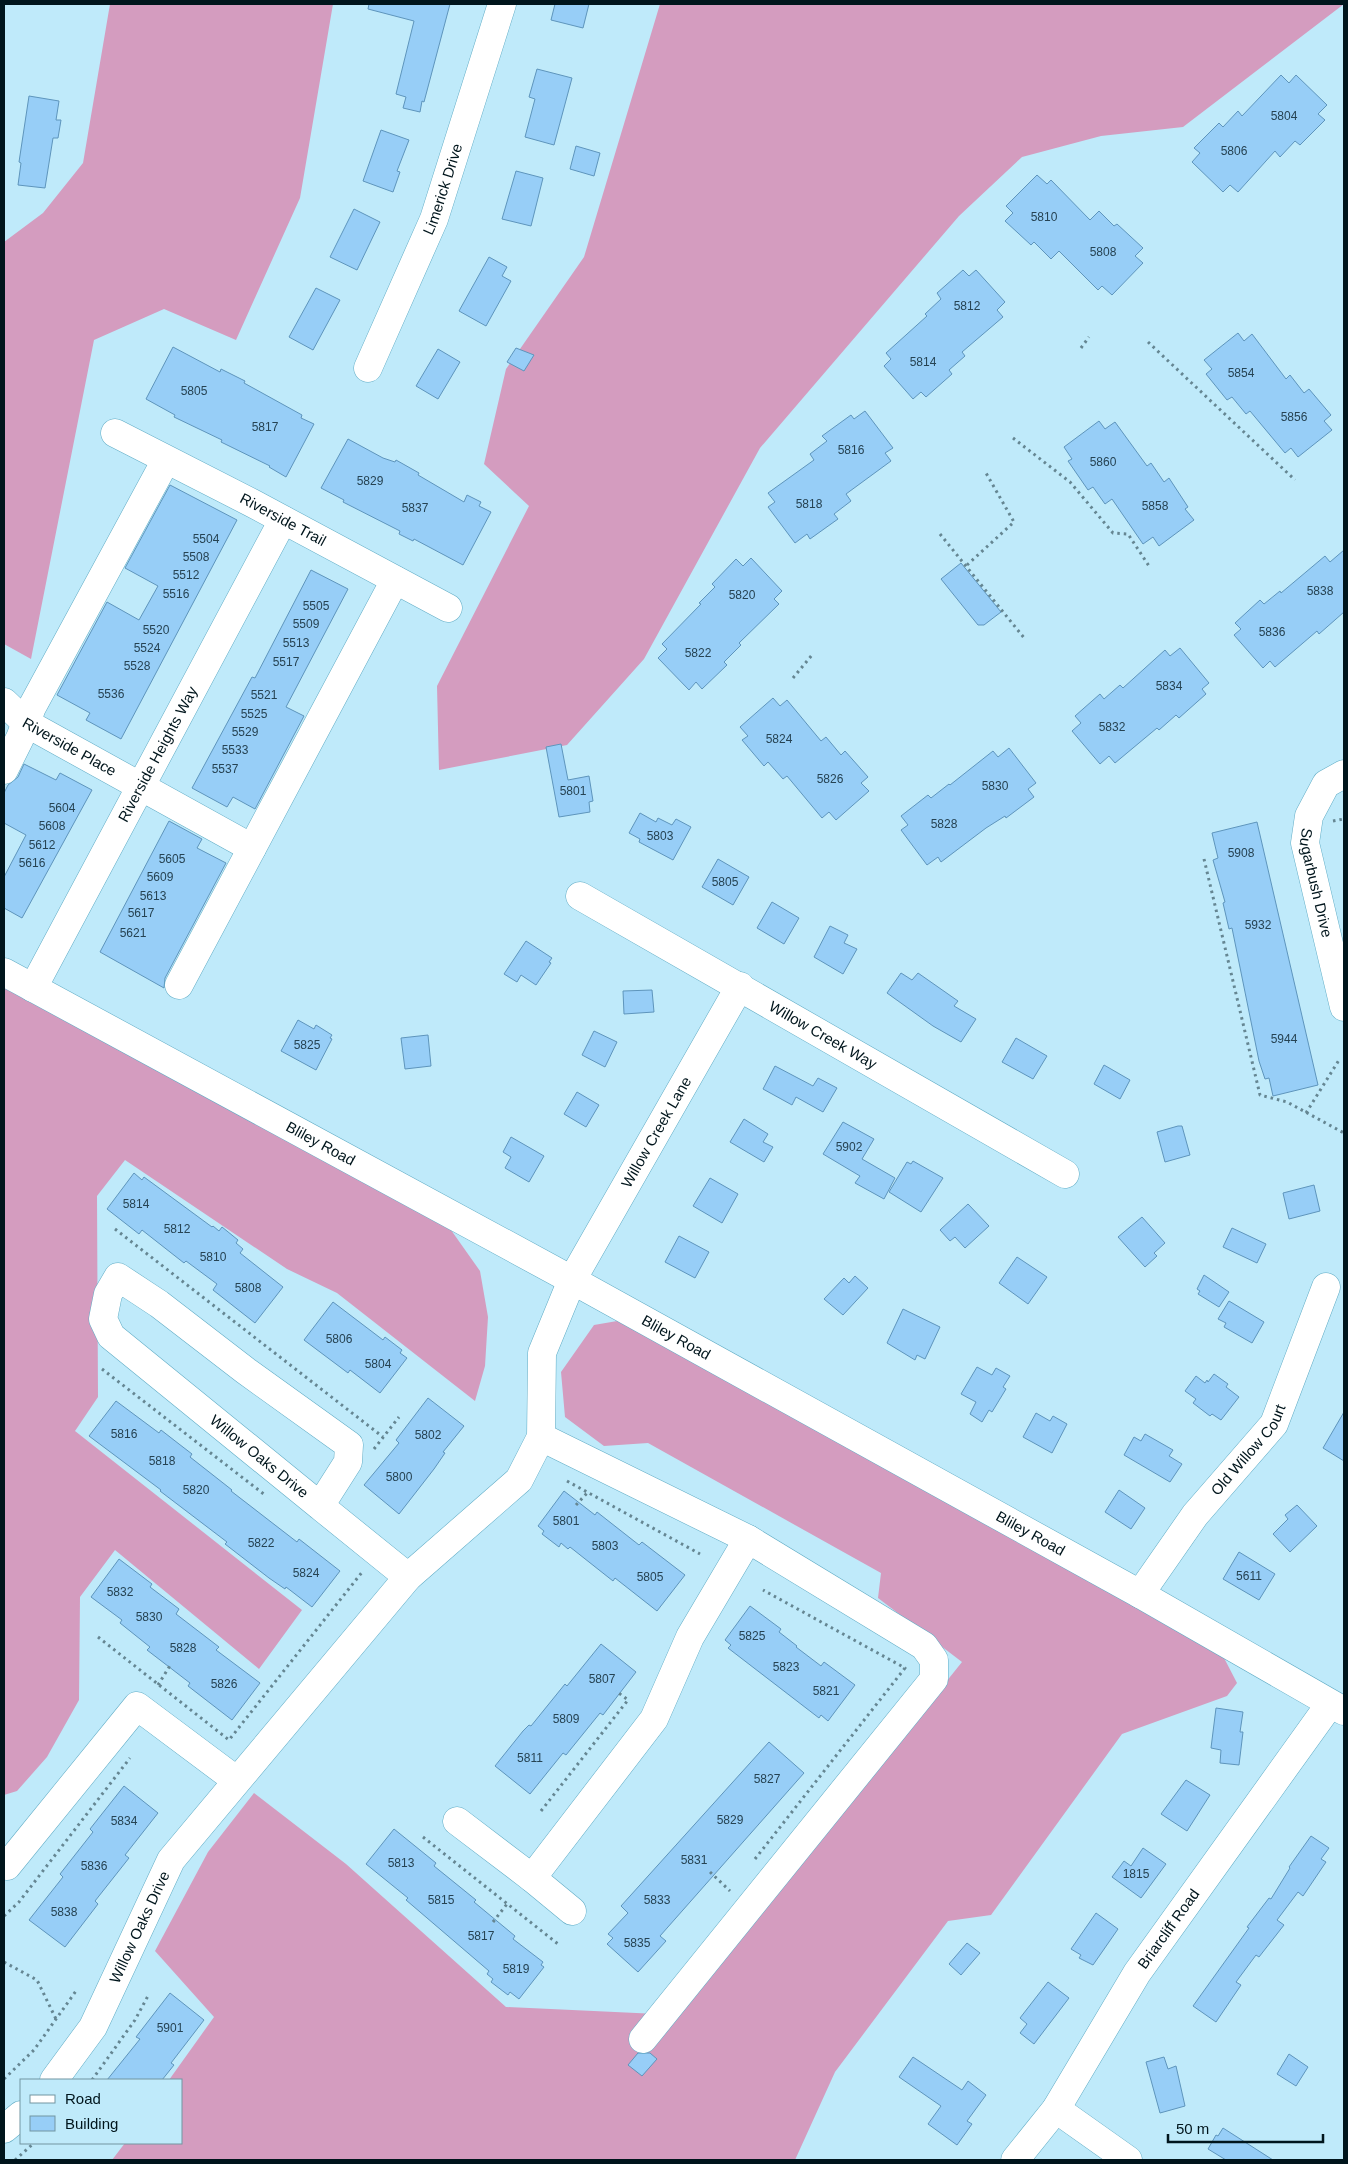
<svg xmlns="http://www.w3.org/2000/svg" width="1348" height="2164" viewBox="0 0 1348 2164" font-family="Helvetica,sans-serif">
  <rect width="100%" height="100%" fill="#bfeafa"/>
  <g fill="#d49cbf">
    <path d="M110,4H333L300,198L236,340L164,309L94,340L31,659L4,644V242L43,213L83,163Z"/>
    <path d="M660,4H1344L1183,127L1101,136L1022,157L959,216L760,448L644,659L567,745L439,770L437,686L529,506L484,464L506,369L584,257Z"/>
    <path d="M4,984L451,1230L480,1271L488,1317L485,1366L475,1401L337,1293L287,1269L125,1160L97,1196L98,1397L75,1431L302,1610L259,1669L115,1550L80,1597L79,1700L47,1757L17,1791L4,1795Z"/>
    <path d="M623,1320L652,1330L1223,1656L1237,1683L1227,1696L1122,1734L991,1915L948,1921L835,2072L795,2160H112L125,2143H181V2080H169L214,2017L155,1951L208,1852L254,1793L346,1864L506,2007L679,2015L962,1662L878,1598L881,1573L648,1443L604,1446L565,1417L561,1372L594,1325Z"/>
  </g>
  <g fill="#97cef7" stroke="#5e95bc">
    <path d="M369,4H450L424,102L422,101L420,112L403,108L406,97L396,94L414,21L368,9Z"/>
    <path d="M555,4H589L583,28L551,20Z"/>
    <path d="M537,69L572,78L554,145L525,137L535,99L529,97Z"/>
    <path d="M1281,75L1289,83L1296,75L1327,105L1318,114L1325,120L1300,145L1295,141L1280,157L1275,151L1238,192L1230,185L1223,192L1192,162L1200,153L1194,148L1219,123L1223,127L1238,111L1242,116Z"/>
    <path d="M29,96L59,101L56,120H61L58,138H53L45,188L18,185L21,163L19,162Z"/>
    <path d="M381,130L409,140L397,171L400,172L393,192L363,181Z"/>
    <path d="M576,146L600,153L594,176L570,169Z"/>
    <path d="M516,171L543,178L531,226L502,219Z"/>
    <path d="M1037,175L1047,184L1051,180L1090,220L1099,211L1114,226L1117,224L1143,248L1135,256L1143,263L1112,295L1102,286L1098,290L1059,251L1051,259L1034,242L1031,245L1005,221L1013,213L1006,206Z"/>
    <path d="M354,209L380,222L357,270L330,257Z"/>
    <path d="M489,257L507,267L502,276L511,281L486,326L459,311Z"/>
    <path d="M963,270L969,276L976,270L1005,302L997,310L1003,317L962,352L965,356L949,370L952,374L926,397L921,392L913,399L884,366L891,359L886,353L927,316L925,314L941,299L937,293Z"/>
    <path d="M316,288L340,300L313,350L289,337Z"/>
    <path d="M1238,333L1244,341L1252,334L1286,379L1290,375L1304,393L1309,389L1331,415L1324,421L1332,430L1298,457L1291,448L1285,453L1250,411L1246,414L1232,397L1227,400L1206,374L1212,369L1204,360Z"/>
    <path d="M173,347L220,372L221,369L245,381L244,383L302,415L301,418L314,424L286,477L269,467L270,466L221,442L222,440L174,417L175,415L146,399Z"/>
    <path d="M516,348L534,355L524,371L507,362Z"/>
    <path d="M438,349L460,362L438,399L416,386Z"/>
    <path d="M865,411L893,448L885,453L891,461L846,494L851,501L834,514L838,519L810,539L807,534L795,543L768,507L775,502L768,493L814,460L810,454L827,441L822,436L851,415L854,419Z"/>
    <path d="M1099,421L1105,429L1115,422L1147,466L1151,463L1164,482L1169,478L1188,507L1185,509L1194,520L1159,546L1153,537L1143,544L1112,499L1105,504L1093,487L1088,490L1068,461L1072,459L1064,447Z"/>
    <path d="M348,439L383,458L395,462L396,460L419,473L418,475L464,502L467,495L481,502L479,506L491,512L463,565L414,539L413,541L399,534L400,531L343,502L344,500L321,488Z"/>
    <path d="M170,485L237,520L121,739L86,720L90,713L57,695L107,602L139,620L158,586L125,568Z"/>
    <path d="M1344,550V612L1319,634L1317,631L1275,667L1270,661L1263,668L1234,635L1241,629L1235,623L1260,600L1264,604L1280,591L1281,593L1325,556L1330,562Z"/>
    <path d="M751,558L782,591L774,599L779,604L739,643L741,645L724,662L727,665L702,689L696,682L689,690L658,658L667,649L662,644L701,604L699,603L715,587L712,584L736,559L743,566Z"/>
    <path d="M961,563L1001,612L984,625H978L941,579Z"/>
    <path d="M311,570L348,589L286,707L304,716L255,809L233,797L227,807L192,788L252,677L255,678Z"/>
    <path d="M1180,648L1209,683L1202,689L1206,694L1179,718L1176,715L1159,730L1157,728L1115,763L1109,756L1100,764L1072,731L1081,723L1075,716L1100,694L1104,699L1120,685L1123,688L1165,650L1170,656Z"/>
    <path d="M773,698L780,706L787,700L821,741L826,737L841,755L845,751L868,777L861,783L869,791L836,820L829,812L822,818L787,776L783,779L768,762L764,766L742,740L748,736L740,727Z"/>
    <path d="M561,744L568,780L589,776L593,801L589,802L590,812L559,817L546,747Z"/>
    <path d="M1009,748L1036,783L1028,789L1034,797L1006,818L1005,816L986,828L941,862L938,857L927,865L901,830L908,825L901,816L928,795L931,798L949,784L950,785L993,751L998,757Z"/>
    <path d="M24,764L56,780L60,773L92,790L22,918L4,908V877L26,835L4,823V793L8,785L18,777Z"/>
    <path d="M640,813L656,822L658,818L672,825L676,819L691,827L673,860L639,842L640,839L629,833Z"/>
    <path d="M169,821L202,839L197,848L226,863L165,978L164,988L100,952Z"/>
    <path d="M1257,822L1318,1085L1273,1096L1269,1078L1265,1079L1259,1061L1232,928L1229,929L1223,903L1225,902L1213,860L1218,858L1212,833Z"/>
    <path d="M718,859L749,877L733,905L702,887Z"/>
    <path d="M772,902L799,918L784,944L757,928Z"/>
    <path d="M830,926L848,935L844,943L857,949L843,974L814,957Z"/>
    <path d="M526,941L552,958L549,962L551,963L536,985L521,975L517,982L504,974Z"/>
    <path d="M901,973L912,980L918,973L958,1001L954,1006L976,1019L961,1042L933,1026L887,993Z"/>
    <path d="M652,990L654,1012L624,1014L623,991Z"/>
    <path d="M298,1020L314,1029L316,1025L332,1035L330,1038L332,1039L316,1070L281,1051Z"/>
    <path d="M594,1031L617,1042L605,1067L582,1055Z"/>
    <path d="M428,1035L431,1066L405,1069L401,1038Z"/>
    <path d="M1016,1038L1047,1056L1033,1079L1002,1062Z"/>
    <path d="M1104,1065L1130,1080L1120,1099L1094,1084Z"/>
    <path d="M775,1066L813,1086L818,1078L837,1088L823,1112L796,1097L792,1105L763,1089Z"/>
    <path d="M577,1092L599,1105L586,1127L564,1114Z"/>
    <path d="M744,1119L768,1134L763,1142L773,1147L764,1162L730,1142Z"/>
    <path d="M843,1122L874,1139L862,1159L895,1178L884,1199L855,1183L860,1176L823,1154Z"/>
    <path d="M1178,1126H1182L1190,1155L1165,1162L1157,1132Z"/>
    <path d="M511,1137L544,1156L529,1182L505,1168L511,1157L503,1152Z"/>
    <path d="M913,1161L943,1178L921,1212L889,1192L907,1162L911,1164Z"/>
    <path d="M134,1173L142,1180L144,1177L212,1227L213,1226L219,1231L222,1227L238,1240L236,1243L243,1249L240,1253L283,1287L255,1323L213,1290L217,1284L186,1261L184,1263L142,1230L139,1234L107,1209Z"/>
    <path d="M710,1178L738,1194L722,1223L693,1206Z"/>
    <path d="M1314,1185L1320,1211L1289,1219L1283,1193Z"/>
    <path d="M968,1204L989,1226L965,1248L955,1237L950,1241L940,1230Z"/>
    <path d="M1142,1217L1165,1243L1154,1253L1157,1256L1145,1267L1118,1237Z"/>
    <path d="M1232,1228L1266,1244L1257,1263L1223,1247Z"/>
    <path d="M679,1236L709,1252L695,1278L665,1262Z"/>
    <path d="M1017,1257L1047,1277L1028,1304L999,1283Z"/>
    <path d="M1204,1275L1229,1292L1219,1307L1198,1294L1200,1291L1197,1289Z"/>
    <path d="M855,1276L868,1288L843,1315L824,1299L844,1278L849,1283Z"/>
    <path d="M1229,1301L1264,1322L1252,1343L1224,1327L1226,1323L1218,1319Z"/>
    <path d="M333,1302L383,1340L385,1337L402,1350L400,1353L407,1358L380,1393L350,1370L348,1373L304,1340Z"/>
    <path d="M903,1309L940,1327L925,1359L917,1355L915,1360L887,1343Z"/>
    <path d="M977,1367L992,1375L996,1368L1010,1376L1003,1387L1006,1389L992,1412L989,1410L982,1422L970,1414L976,1402L961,1394Z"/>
    <path d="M1214,1374L1228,1384L1226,1387L1239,1397L1221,1420L1212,1414L1210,1416L1193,1403L1196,1399L1185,1391L1196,1376L1205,1383L1207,1380L1208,1382Z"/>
    <path d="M428,1398L464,1426L443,1452L445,1453L434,1469L399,1514L364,1485L399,1443L396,1440Z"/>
    <path d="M116,1401L159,1433L161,1430L179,1444L192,1454L190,1457L232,1490L231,1491L297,1542L299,1539L340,1571L312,1607L286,1587L285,1589L269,1578L225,1544L227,1542L160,1491L161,1490L89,1436Z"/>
    <path d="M1344,1412V1461L1323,1448Z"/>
    <path d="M1036,1413L1050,1421L1053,1416L1067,1424L1052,1453L1023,1437Z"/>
    <path d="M1145,1434L1173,1450L1169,1456L1182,1464L1170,1482L1124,1455L1134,1437L1141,1441Z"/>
    <path d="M1119,1490L1145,1508L1131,1529L1105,1512Z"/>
    <path d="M564,1491L595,1515L597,1512L639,1545L642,1542L685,1575L657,1611L615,1578L613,1581L570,1547L568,1549L561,1543L559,1547L542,1534L544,1531L538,1526Z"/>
    <path d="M1297,1505L1317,1526L1290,1552L1273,1534L1288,1519L1285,1515Z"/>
    <path d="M1239,1552L1275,1574L1259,1600L1223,1579Z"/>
    <path d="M119,1559L152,1584L150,1587L179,1609L176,1614L219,1647L216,1650L260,1683L232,1720L188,1686L190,1683L147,1650L150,1647L120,1623L122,1620L91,1597Z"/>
    <path d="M750,1606L781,1629L779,1632L797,1646L796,1647L821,1666L824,1662L855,1685L828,1721L821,1715L819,1718L728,1648L731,1645L725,1640Z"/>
    <path d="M601,1644L636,1672L603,1715L600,1713L566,1755L563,1753L530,1794L495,1766L523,1731L529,1725L531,1726L565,1684L567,1686Z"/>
    <path d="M1216,1708L1243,1712L1240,1732H1243L1239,1765L1220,1763L1221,1750L1211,1748Z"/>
    <path d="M769,1742L804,1773L660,1936L666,1941L638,1972L607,1944L613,1938L608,1934L628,1913L621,1906Z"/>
    <path d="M1186,1780L1210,1795L1187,1831L1161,1814Z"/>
    <path d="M124,1786L158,1813L125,1855L129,1858L95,1901L98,1904L65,1947L29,1920L63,1877L60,1874L93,1832L90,1829Z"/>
    <path d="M394,1829L436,1863L434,1866L476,1900L474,1902L515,1936L513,1939L543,1962L541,1965L544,1967L519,1999L510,1992L508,1995L491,1982L493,1979L487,1974L489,1971L406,1900L408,1898L366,1864Z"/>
    <path d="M1311,1836L1329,1848L1321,1859L1326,1862L1303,1896L1298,1892L1277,1920L1284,1925L1259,1957L1256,1955L1236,1982L1241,1985L1216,2022L1193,2006L1249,1928L1247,1927L1269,1898L1271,1899L1290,1868L1289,1867Z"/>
    <path d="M1143,1848L1166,1864L1141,1898L1112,1877L1124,1861L1131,1866Z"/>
    <path d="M1096,1913L1118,1929L1093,1965L1079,1958L1081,1955L1071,1949Z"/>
    <path d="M967,1943L980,1953L961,1975L949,1964Z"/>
    <path d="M1048,1982L1069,1998L1034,2044L1020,2033L1027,2024L1020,2018Z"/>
    <path d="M170,1993L204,2020L171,2063L174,2065L162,2080H107L140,2039L136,2037Z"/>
    <path d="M638,2053H650L657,2059L642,2076L628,2065Z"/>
    <path d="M1289,2054L1308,2067L1296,2086L1277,2074Z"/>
    <path d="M913,2057L962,2090L968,2081L986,2095L967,2121L972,2124L957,2145L928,2124L941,2106L899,2077Z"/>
    <path d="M1164,2057L1168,2069L1176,2066L1185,2106L1160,2113L1146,2062Z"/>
    <path d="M1223,2128L1273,2160H1226L1208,2149L1216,2135L1218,2136Z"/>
  </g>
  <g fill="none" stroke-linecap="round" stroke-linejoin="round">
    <defs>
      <g id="minor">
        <path id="s1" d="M368,368L434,219L502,4"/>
        <path id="s2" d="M115,433L252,503L448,608"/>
        <path id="s3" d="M4,702L26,723L252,848"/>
        <path d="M4,770L20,738L32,707L166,460"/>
        <path id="s4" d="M1344,774L1326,784L1309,816L1305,843L1344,1007"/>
        <path id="s5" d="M580,896L1065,1174"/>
        <path id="s6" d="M4,972L572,1280L1140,1594L1344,1711"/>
        <path d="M179,985L395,580"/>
        <path id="s7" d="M33,988L283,520"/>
        <path d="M541,1437L748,1539L924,1646L934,1660V1679L643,2039"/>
        <path id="s8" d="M320,1506L348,1462L349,1445L246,1371L159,1304L118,1277L108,1294L103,1319L111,1336L320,1506L325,1510L408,1577"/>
        <path id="s9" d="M1140,1594L1195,1515L1274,1424L1326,1287"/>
        <path d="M457,1821L532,1878L654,1719L690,1637L748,1539"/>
        <path d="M4,1863L7,1866L137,1706L236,1780"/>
        <path d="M532,1878L572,1911"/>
        <path id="s10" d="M54,2080L93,2027L171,1860L408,1577L519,1480L541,1437L542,1353L572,1280L740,986"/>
        <path d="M1056,2109L1128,2160"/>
        <path d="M4,2129L21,2115"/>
        <path id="s11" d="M1015,2160L1056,2109L1137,1973L1330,1704"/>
      </g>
    </defs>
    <use href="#minor" stroke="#60acc5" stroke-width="29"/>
    <g stroke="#658692" stroke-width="3" stroke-dasharray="2.5 4" stroke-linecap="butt">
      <path d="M1148,342L1295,480"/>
      <path d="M1081,348L1089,337"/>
      <path d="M1013,438L1070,482L1113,533L1128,534L1149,566"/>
      <path d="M940,534L1025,639"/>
      <path d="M967,565L1014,522L986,473"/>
      <path d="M793,678L812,655"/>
      <path d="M1333,821L1344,819"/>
      <path d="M1204,859L1260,1095L1287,1102L1344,1133"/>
      <path d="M1306,1113L1339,1060"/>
      <path d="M115,1229L383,1437"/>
      <path d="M102,1369L265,1495"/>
      <path d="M374,1449L399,1417"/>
      <path d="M567,1481L700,1554"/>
      <path d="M576,1505L588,1492"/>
      <path d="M98,1637L229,1740L363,1571"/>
      <path d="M158,1685L171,1664"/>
      <path d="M541,1811L628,1700L616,1691"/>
      <path d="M423,1837L558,1944"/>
      <path d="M755,1859L905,1668L763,1590"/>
      <path d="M710,1872L730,1891"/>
      <path d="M4,1916L19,1902L130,1758"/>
      <path d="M493,1922L507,1904"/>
      <path d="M4,1962L37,1980L56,2019"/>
      <path d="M4,2079L34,2050L76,1991"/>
      <path d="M92,2080L135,2020L149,1994"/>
      <path d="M15,2160L34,2143"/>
    </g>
    <use href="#minor" stroke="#fff" stroke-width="28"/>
  </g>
  <g text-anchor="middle" stroke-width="4.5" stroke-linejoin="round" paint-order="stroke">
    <g font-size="12" fill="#264353">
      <text x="1284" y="120">5804</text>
      <text x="1234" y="155">5806</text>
      <text x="1044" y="221">5810</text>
      <text x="1103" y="256">5808</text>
      <text x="967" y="310">5812</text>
      <text x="923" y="366">5814</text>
      <text x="1241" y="377">5854</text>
      <text x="194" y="395">5805</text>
      <text x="1294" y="421">5856</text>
      <text x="265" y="431">5817</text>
      <text x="851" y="454">5816</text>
      <text x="1103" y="466">5860</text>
      <text x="370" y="485">5829</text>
      <text x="809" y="508">5818</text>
      <text x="1155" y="510">5858</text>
      <text x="415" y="512">5837</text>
      <text x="206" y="543">5504</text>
      <text x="196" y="561">5508</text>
      <text x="186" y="579">5512</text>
      <text x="1320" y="595">5838</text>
      <text x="176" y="598">5516</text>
      <text x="742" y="599">5820</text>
      <text x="316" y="610">5505</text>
      <text x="306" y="628">5509</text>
      <text x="156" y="634">5520</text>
      <text x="1272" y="636">5836</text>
      <text x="296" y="647">5513</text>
      <text x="147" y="652">5524</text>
      <text x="698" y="657">5822</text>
      <text x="286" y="666">5517</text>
      <text x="137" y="670">5528</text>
      <text x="1169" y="690">5834</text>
      <text x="111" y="698">5536</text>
      <text x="264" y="699">5521</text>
      <text x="254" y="718">5525</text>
      <text x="1112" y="731">5832</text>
      <text x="245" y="736">5529</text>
      <text x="779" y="743">5824</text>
      <text x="235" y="754">5533</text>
      <text x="225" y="773">5537</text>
      <text x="830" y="783">5826</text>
      <text x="995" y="790">5830</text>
      <text x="573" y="795">5801</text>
      <text x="62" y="812">5604</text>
      <text x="944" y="828">5828</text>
      <text x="52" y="830">5608</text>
      <text x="660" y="840">5803</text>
      <text x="42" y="849">5612</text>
      <text x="1241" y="857">5908</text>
      <text x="172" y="863">5605</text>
      <text x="32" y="867">5616</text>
      <text x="160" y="881">5609</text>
      <text x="725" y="886">5805</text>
      <text x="153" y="900">5613</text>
      <text x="141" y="917">5617</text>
      <text x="1258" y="929">5932</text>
      <text x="133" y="937">5621</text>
      <text x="1284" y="1043">5944</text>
      <text x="307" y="1049">5825</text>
      <text x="849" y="1151">5902</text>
      <text x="136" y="1208">5814</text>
      <text x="177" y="1233">5812</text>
      <text x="213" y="1261">5810</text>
      <text x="248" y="1292">5808</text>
      <text x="339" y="1343">5806</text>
      <text x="378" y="1368">5804</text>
      <text x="124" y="1438">5816</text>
      <text x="428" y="1439">5802</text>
      <text x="162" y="1465">5818</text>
      <text x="399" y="1481">5800</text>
      <text x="196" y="1494">5820</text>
      <text x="566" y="1525">5801</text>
      <text x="261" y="1547">5822</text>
      <text x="605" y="1550">5803</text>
      <text x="306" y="1577">5824</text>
      <text x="1249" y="1580">5611</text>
      <text x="650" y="1581">5805</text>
      <text x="120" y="1596">5832</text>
      <text x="149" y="1621">5830</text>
      <text x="752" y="1640">5825</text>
      <text x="183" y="1652">5828</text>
      <text x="786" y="1671">5823</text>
      <text x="602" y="1683">5807</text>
      <text x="224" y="1688">5826</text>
      <text x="826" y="1695">5821</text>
      <text x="566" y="1723">5809</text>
      <text x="530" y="1762">5811</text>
      <text x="767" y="1783">5827</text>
      <text x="730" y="1824">5829</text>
      <text x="124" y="1825">5834</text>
      <text x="694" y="1864">5831</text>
      <text x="401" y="1867">5813</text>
      <text x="94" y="1870">5836</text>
      <text x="1136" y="1878">1815</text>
      <text x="441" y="1904">5815</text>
      <text x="657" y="1904">5833</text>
      <text x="64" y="1916">5838</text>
      <text x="481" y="1940">5817</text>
      <text x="637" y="1947">5835</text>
      <text x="516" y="1973">5819</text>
      <text x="170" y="2032">5901</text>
    </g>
    <g font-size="15" fill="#00151c" stroke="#bfeafa">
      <text dy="5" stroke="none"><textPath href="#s1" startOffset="194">Limerick Drive</textPath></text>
      <text dy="5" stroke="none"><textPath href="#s2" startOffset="189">Riverside Trail</textPath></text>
      <text dy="5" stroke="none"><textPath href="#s3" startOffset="80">Riverside Place</textPath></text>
      <text dy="5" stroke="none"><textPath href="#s7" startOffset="265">Riverside Heights Way</textPath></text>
      <text dy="5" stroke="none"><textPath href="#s4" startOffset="125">Sugarbush Drive</textPath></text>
      <text dy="5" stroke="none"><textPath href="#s5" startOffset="280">Willow Creek Way</textPath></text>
      <text dy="5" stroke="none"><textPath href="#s10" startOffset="1148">Willow Creek Lane</textPath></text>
      <text dy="5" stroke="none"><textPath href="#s6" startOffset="360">Bliley Road</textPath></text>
      <text dy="5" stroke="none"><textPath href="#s6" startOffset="765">Bliley Road</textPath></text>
      <text dy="5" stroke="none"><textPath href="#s9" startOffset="181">Old Willow Court</textPath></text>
      <text dy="5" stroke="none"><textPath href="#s8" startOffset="610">Willow Oaks Drive</textPath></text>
      <text dy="5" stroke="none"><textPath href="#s6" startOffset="1170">Bliley Road</textPath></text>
      <text dy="5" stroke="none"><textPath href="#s10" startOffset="176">Willow Oaks Drive</textPath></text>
      <text dy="5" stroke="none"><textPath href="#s11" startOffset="278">Briarcliff Road</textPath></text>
    </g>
  </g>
  <rect width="1348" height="2164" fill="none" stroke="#00151c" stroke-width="10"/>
  <rect x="20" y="2079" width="162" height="65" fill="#bfeafa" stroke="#7395a1"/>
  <rect x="30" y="2095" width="25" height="8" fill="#ffffff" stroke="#7395a1"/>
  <text x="65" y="2104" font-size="15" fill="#00151c">Road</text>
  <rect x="30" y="2116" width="25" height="15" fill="#97cef7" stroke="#7395a1"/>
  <text x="65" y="2129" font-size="15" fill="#00151c">Building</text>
  <path d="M1168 2134v8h155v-8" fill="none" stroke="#00151c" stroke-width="2.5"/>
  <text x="1176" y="2134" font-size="15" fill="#00151c" stroke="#bfeafa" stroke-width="4" paint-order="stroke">50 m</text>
</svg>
